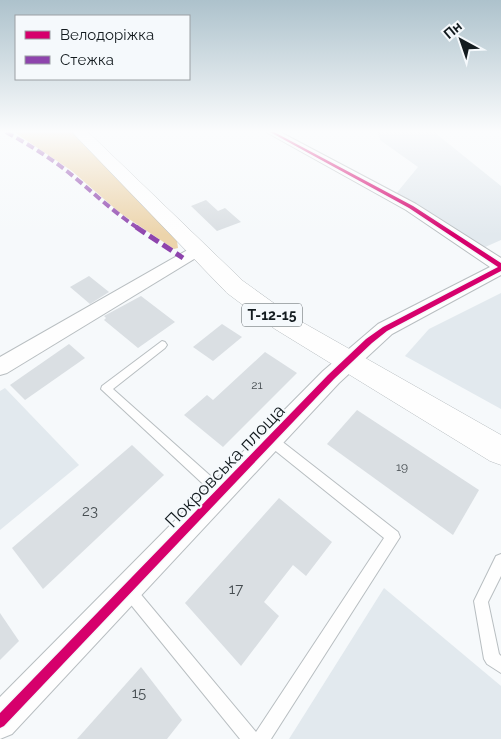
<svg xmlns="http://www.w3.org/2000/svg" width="501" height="739" viewBox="0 0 501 739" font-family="Raleway,sans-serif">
  <rect width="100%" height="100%" fill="#f6f9fb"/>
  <g fill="#e2e9ee">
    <path d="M378,132H434L501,186V240L483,248L395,195L418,167L380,140Z"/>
    <path d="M501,293V409L405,356L429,329Z"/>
    <path d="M5,388L79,465L0,530V391Z"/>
    <path d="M384,588L501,686V739H289Z"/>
  </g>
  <path fill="#ecd4ab" d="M14,132H72L170,232L177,241L178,248L174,249L120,213L72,171Z"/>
  <g fill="#dadfe3">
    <path d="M206,200L218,211L225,208L241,222L217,231L191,206Z"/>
    <path d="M89,276L109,292L90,304L70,287Z"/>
    <path d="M141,296L175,322L138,348L104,320L106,318L104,316Z"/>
    <path d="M222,324L242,337L213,361L193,347Z"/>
    <path d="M69,344L85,358L25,400L10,385Z"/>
    <path d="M265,352L297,373L223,447L184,415L207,395L213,400Z"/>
    <path d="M357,410L479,490L453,535L327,444Z"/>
    <path d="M132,445L164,475L43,589L12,548Z"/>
    <path d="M279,498L332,542L306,576L293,565L264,602L279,616L241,666L185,603Z"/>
    <path d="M0,613L19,641L0,660Z"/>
    <path d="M141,667L182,720L167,739H77Z"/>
  </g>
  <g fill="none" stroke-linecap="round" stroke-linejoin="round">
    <defs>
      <g id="lane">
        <path d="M162,341L165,342L167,345L165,348L113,389L224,488L226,492L224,496L220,498L216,496L101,389L102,386Z"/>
        <path d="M271,435L275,436L398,532L400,537L271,739H240L123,595L121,590L123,585L128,583L133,585L256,732L384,538L267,444L265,440L267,436Z"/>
        <path d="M501,554V576L488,602L499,654L501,656V673L487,664L484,659L474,601L496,556Z"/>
      </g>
      <g id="street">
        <path d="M266,132H280L416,204L501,258V275L392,334L339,383L12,734L0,739V697L323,371L378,324L490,267L406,210Z"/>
        <path d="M198,244L204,245L206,249L204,253L7,373L0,375V357Z"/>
      </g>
      <path id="highway" d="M72,132H88L243,281L293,317L501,435V465L490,461L275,329L227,293Z"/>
    </defs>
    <use href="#lane" stroke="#b8bec1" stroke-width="2"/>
    <use href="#street" stroke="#b8bec1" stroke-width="2"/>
    <use href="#highway" stroke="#b8bec1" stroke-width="1"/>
    <use href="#lane" fill="#fefefe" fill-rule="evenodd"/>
    <use href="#street" fill="#fefefe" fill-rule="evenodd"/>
    <use href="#highway" fill="#fefefe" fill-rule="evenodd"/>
    <path stroke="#8e44ad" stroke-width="4" stroke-dasharray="8 4" stroke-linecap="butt" d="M6,132C28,144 49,157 68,172C92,191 113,212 138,228"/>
    <path stroke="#8e44ad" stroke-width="5" stroke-dasharray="11 5" stroke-linecap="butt" d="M136,227L183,258"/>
    <defs>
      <path id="cycleway" d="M270,132H274L413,206L501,263V271L387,331L372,343L334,379L4,726L0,728V713L328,375L366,339L383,327L498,267L409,208Z"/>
    </defs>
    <use href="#cycleway" stroke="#f5f9fc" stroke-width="3"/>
    <use href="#cycleway" fill="#d6006c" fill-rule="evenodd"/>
  </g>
  <linearGradient id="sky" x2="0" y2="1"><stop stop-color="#adc2cc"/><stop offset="0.56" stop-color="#fbfcfd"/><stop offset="1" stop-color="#fbfcfd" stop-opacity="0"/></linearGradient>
  <rect width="501" height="235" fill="url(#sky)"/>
  <g text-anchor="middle" stroke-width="4" stroke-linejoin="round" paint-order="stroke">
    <g font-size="12" fill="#464d51">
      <text x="257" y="389">21</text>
      <text x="402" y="471">19</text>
    </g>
    <rect fill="#f5f9fc" stroke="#575e61" stroke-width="1" x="242" y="303.5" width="60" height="23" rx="4"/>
    <g font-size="14" font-weight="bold" fill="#131b1f">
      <text x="272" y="320">Т-12-15</text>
    </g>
    <g font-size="15" fill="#464d51">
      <text x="90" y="516">23</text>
      <text x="236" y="594">17</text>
      <text x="139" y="698">15</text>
    </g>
    <g font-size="18" fill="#131b1f" stroke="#f5f9fc">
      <text transform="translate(225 466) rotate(-46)" y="6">Покровська площа</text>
    </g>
  </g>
  <rect x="15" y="15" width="175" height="65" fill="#f5f9fc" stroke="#9ba0a4"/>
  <rect x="25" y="31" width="25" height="8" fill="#d6006c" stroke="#9ba0a4"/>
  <text x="60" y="40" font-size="15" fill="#131b1f">Велодоріжка</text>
  <rect x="25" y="56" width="25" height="8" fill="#8e44ad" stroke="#9ba0a4"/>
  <text x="60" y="65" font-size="15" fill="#131b1f">Стежка</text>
  <g transform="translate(461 40) rotate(320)" stroke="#f5f9fc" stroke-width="4" paint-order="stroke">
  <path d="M0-4L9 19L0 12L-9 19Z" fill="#131b1f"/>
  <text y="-8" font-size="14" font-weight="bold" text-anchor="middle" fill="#131b1f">Пн</text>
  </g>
</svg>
